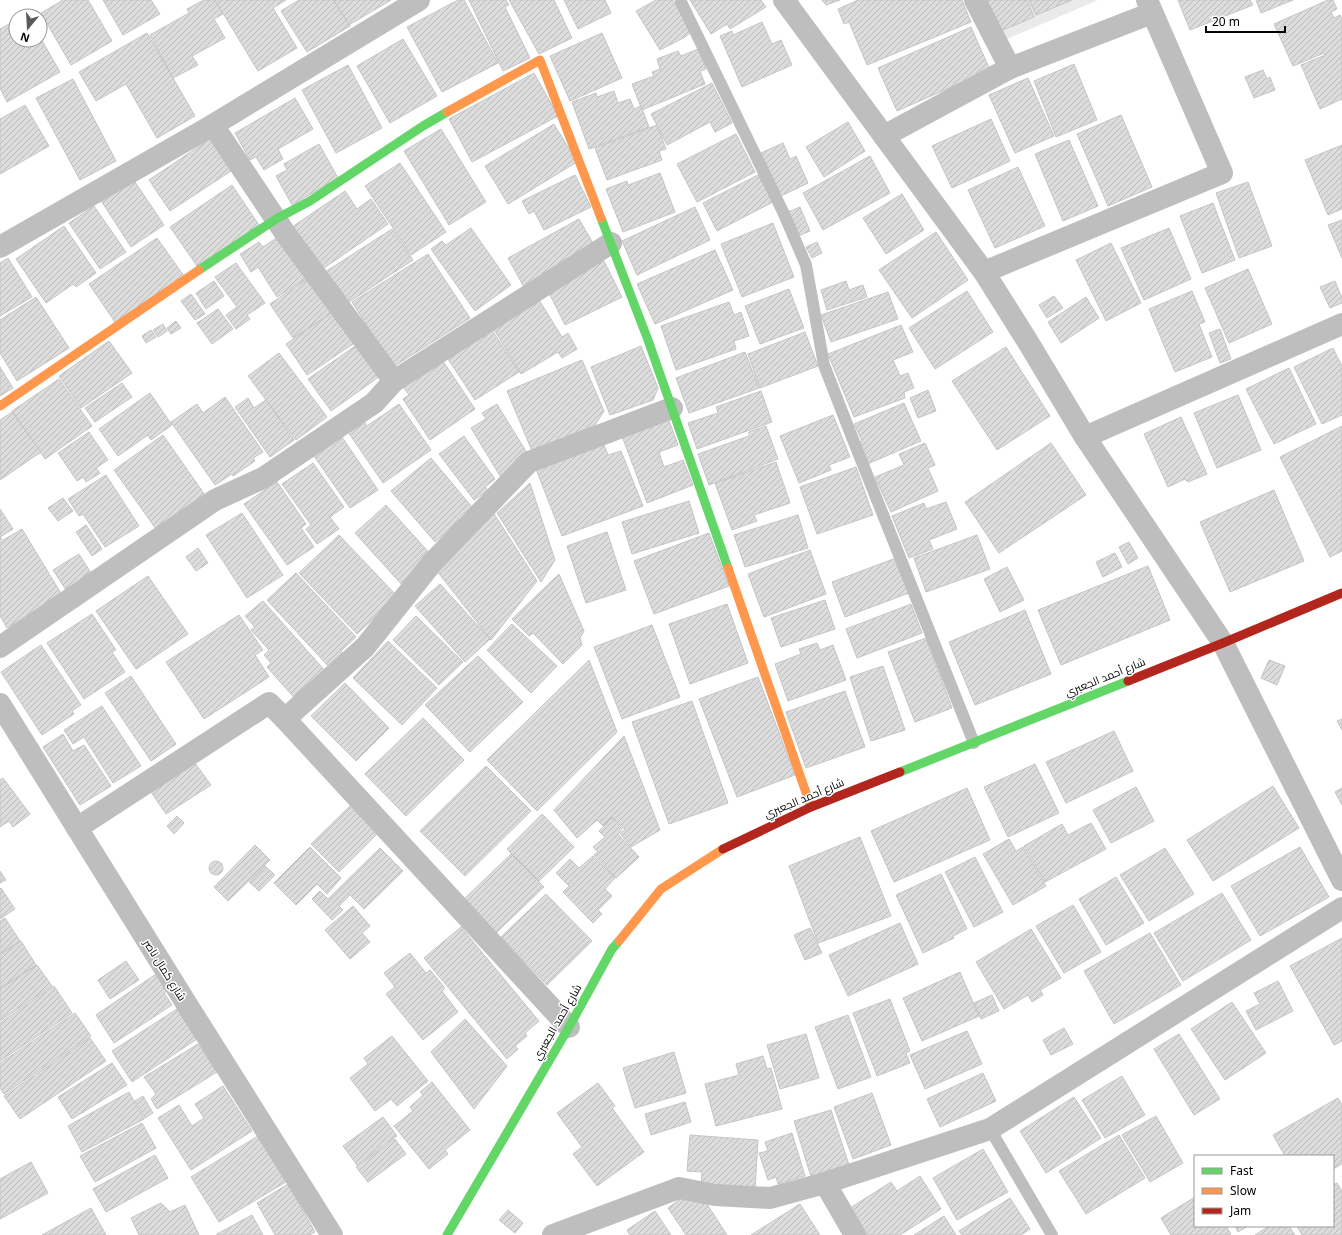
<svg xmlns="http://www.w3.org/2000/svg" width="1342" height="1235" viewBox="0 0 1342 1235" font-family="'Noto Sans',Cairo,sans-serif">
  <defs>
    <pattern id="building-hatch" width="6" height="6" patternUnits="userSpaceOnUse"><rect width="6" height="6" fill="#dcdcdc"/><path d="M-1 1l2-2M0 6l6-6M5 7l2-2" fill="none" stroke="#bbb"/></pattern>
  </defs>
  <rect width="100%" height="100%" fill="#fff"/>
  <path fill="#eaeaea" d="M989,0H1098L1007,39Z"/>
  <g fill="url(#building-hatch)" stroke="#c5c5c5">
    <path d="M63,0H88L112,41L71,65L41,13Z"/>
    <path d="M103,0H151L160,14L123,35Z"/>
    <path d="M204,0H215L223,14L214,19L225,38L192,56L198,65L173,78L150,35L189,13L187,9Z"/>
    <path d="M215,0H286L273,8L297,48L258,71Z"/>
    <path d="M299,0H333L350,26L307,52L281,11Z"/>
    <path d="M334,0H391L349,25Z"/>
    <path d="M458,0H464L498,63L442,92L407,27Z"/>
    <path d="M469,0H506L509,5L505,7L530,58L503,71Z"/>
    <path d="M509,0H554L572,38L539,54Z"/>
    <path d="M564,0H605L611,13L578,29Z"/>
    <path d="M656,0H673L691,32L685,37L660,50L636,11Z"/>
    <path d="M690,0H761L766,7L730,29L727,24L711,34Z"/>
    <path d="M822,0H840L826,5Z"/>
    <path d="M858,0H962L971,22L867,65L849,22L844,24L838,9Z"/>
    <path d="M987,0H1027L1034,17L996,33Z"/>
    <path d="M1029,0H1072L1036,15Z"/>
    <path d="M1178,0H1250L1253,5L1190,30Z"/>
    <path d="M1256,0H1293L1261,13Z"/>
    <path d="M1328,0H1333L1337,9L1331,12L1334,18L1340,15L1342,19V99L1320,109L1301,65L1325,55L1324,53L1293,66L1274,24Z"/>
    <path d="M16,20V40H40V37L60,72L7,102L0,88V29Z"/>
    <path d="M762,22L772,44L781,40L792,65L742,87L720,36L732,31L733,35Z"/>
    <path d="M971,27L990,70L897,111L878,68Z"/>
    <path d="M147,33L195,116L157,138L126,84L96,101L79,72Z"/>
    <path d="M602,33L622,78L570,101L550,56Z"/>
    <path d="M403,39L437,96L390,123L357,66Z"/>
    <path d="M698,49L706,69L700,71L705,84L642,110L632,84L654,76L652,72L660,69L657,59L678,51L681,56Z"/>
    <path d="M1074,64L1097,120L1056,137L1034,81Z"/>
    <path d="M348,65L382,128L336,153L302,90Z"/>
    <path d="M1263,70L1267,79L1270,77L1275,90L1254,98L1245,77Z"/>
    <path d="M534,73L558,116L472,162L449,119Z"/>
    <path d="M1028,78L1054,136L1015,153L989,95Z"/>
    <path d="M73,79L116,161L80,180L36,98Z"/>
    <path d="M712,83L732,123L715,132L710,122L667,145L651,114Z"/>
    <path d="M614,91L618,103L630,99L634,109L641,106L649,127L589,149L572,102L596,93L597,97Z"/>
    <path d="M295,98L313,129L278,149L283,159L264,170L256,157L250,160L235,133Z"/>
    <path d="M25,105L49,146L0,174V119Z"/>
    <path d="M1121,115L1152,187L1108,206L1077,134Z"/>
    <path d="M991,119L1010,161L952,188L932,146Z"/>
    <path d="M848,122L865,151L824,177L806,147Z"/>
    <path d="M554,124L577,162L508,204L485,166Z"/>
    <path d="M657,125L666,149L659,151L662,160L607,180L595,148Z"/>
    <path d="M441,129L486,202L449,225L404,151Z"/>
    <path d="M736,134L755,172L697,202L677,164Z"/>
    <path d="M210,139L231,171L170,211L149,180Z"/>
    <path d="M1069,140L1098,206L1063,221L1035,154Z"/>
    <path d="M783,143L790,159L796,156L808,183L781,196L761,153Z"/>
    <path d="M319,144L338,178L292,205L276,176L287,170L284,164Z"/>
    <path d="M1342,145V209L1328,215L1305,160Z"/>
    <path d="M870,156L890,193L823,230L803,193Z"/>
    <path d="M400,163L446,232L411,255L365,186Z"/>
    <path d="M1018,167L1045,226L995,248L968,190Z"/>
    <path d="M660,173L675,212L623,232L606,189L627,181L628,185Z"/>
    <path d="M575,175L591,207L544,230L534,211L529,214L522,201Z"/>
    <path d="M758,175L773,202L717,231L703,203Z"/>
    <path d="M133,179L164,225L131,247L100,199Z"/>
    <path d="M1248,182L1272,246L1239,258L1216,193Z"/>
    <path d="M232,185L259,225L197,266L170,227Z"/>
    <path d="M345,191L357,209L371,199L388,224L321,270L292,227Z"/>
    <path d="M902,194L924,230L886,254L863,218Z"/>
    <path d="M1213,203L1235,260L1202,273L1180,216Z"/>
    <path d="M94,206L126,252L100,269L69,223Z"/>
    <path d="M695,207L710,240L637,275L622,241Z"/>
    <path d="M800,207L810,231L798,236L788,212Z"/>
    <path d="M579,219L597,250L525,289L508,258Z"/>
    <path d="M1342,220V258L1328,225Z"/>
    <path d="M773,223L794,277L742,297L721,244Z"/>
    <path d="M64,226L96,273L76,287L73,284L46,303L16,259Z"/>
    <path d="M471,228L511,285L475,311L431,249L442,241L446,245Z"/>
    <path d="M1169,228L1191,279L1144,300L1121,248Z"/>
    <path d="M392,229L413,260L346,304L325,272Z"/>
    <path d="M936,232L968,280L912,318L879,270Z"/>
    <path d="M279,236L309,277L277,297L258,267L251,272L240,254L259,242L263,247Z"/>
    <path d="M157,238L184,276L115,322L89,284Z"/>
    <path d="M817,242L822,253L812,258L806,247Z"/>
    <path d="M1111,243L1141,303L1106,321L1076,260Z"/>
    <path d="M715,250L733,290L655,324L637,284Z"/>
    <path d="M428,254L470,318L393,367L352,302Z"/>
    <path d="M8,258L32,297L0,316V263Z"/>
    <path d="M604,261L622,297L565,325L547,289Z"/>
    <path d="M236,263L265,303L247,315L250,319L236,329L226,315L237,307L215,277Z"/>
    <path d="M1248,269L1272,324L1229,343L1205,288Z"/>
    <path d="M310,277L333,312L293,338L270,304Z"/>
    <path d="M214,281L224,296L206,309L196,293Z"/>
    <path d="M846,281L849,290L863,285L867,297L827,310L821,290Z"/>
    <path d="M1335,281L1342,298V303L1330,308L1320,287Z"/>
    <path d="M789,289L804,328L760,344L745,306Z"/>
    <path d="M967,291L993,332L935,369L909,328Z"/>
    <path d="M1192,291L1205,322L1199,324L1212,357L1175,372L1149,309Z"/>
    <path d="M888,292L898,319L831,342L821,315Z"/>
    <path d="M191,294L205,314L195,320L181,301Z"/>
    <path d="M536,295L562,337L568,333L577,349L562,358L558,352L521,374L490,323Z"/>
    <path d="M1054,296L1063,308L1047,318L1039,305Z"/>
    <path d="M36,297L69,348L17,381L0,353V320Z"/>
    <path d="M1086,297L1099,318L1061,343L1048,322Z"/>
    <path d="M729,302L734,315L741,312L749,336L734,341L736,349L676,370L661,326Z"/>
    <path d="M218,309L233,329L212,344L197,323Z"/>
    <path d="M334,311L356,342L307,375L286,344Z"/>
    <path d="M176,321L181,328L171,334L167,328Z"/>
    <path d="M163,324L167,331L158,337L153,330Z"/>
    <path d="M901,325L913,352L893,360L900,376L908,373L914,388L904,392L905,398L854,417L828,354Z"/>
    <path d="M1220,329L1231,359L1220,363L1209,333Z"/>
    <path d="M151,330L156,337L146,343L142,336Z"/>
    <path d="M492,330L519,372L475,400L448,359Z"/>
    <path d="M805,332L818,366L760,388L748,354Z"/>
    <path d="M109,341L132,373L81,408L59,376Z"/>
    <path d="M358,344L380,376L331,411L308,379Z"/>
    <path d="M641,346L658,388L653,400L610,415L591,367Z"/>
    <path d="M1006,347L1050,416L997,450L952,381Z"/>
    <path d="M1333,348L1342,366V415L1322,424L1294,367Z"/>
    <path d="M745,352L759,388L689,413L676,378Z"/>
    <path d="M279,353L327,417L296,440L248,376Z"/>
    <path d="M582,360L604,411L595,425L532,451L507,391Z"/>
    <path d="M443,361L475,409L430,440L403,399L409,395L403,387Z"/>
    <path d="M0,367L13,388L0,396Z"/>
    <path d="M1289,368L1316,424L1274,444L1246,389Z"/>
    <path d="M59,379L92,426L45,459L12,411Z"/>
    <path d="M122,383L132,397L95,422L85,408Z"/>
    <path d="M928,390L936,411L918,418L910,398Z"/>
    <path d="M761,391L772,422L697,449L688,423L718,413L716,407Z"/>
    <path d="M150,393L172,425L151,440L148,435L118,456L99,429Z"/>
    <path d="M1238,395L1261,450L1217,468L1194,413Z"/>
    <path d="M225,397L263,452L253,458L255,461L233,476L232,474L215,485L171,422L197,404L203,413Z"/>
    <path d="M248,398L254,408L266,400L294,440L270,457L235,407Z"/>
    <path d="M904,403L921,441L865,465L856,443L862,441L854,424Z"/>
    <path d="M399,404L431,450L383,483L348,432L364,421L367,426Z"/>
    <path d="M497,404L527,453L515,460L518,465L500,476L471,428L486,419L482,413Z"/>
    <path d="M12,412L41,452L0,480V420Z"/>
    <path d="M833,415L850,457L829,465L831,470L799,483L780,436Z"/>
    <path d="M1181,417L1207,474L1188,482L1185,479L1168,487L1144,434Z"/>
    <path d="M668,418L678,445L659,452L664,467L683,460L693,485L647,503L622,436Z"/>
    <path d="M766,426L778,459L709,485L698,454L749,436V432Z"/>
    <path d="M1342,426V551L1330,557L1280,457Z"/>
    <path d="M89,432L108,460L96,468L100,473L86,482L83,477L77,481L58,453Z"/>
    <path d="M163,435L205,495L156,529L114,470Z"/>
    <path d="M464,436L495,479L485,487L488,490L474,500L439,454Z"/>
    <path d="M342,437L378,490L350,508L314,456Z"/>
    <path d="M603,443L608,455L621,451L643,506L562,536L536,469Z"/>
    <path d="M925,443L935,465L928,468L938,491L891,512L875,477L904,465L899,454Z"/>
    <path d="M1051,443L1086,495L999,553L965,502Z"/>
    <path d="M431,458L472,507L458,518L460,520L435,542L391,491Z"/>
    <path d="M776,462L790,503L754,515L757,521L732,530L715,483Z"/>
    <path d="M313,463L344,507L330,517L339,529L317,544L306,529L311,525L282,484Z"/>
    <path d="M856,467L873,515L817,534L800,487Z"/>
    <path d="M106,475L139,526L105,547L83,514L79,516L68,499Z"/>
    <path d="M277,482L306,524L301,528L314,547L287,565L244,504Z"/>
    <path d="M530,483L555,560L541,582L497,513Z"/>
    <path d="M1274,490L1304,561L1230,592L1200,522Z"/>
    <path d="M63,498L73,511L58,521L48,508Z"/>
    <path d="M689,501L699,533L632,554L622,522Z"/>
    <path d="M946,502L957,529L929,540L933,549L909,558L892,516L924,503L926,509Z"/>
    <path d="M386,505L434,558L403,586L355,533Z"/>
    <path d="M0,509L13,529L0,537L2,539L0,540Z"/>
    <path d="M493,512L537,581L491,640L437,571Z"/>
    <path d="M242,513L283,575L247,598L206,535Z"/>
    <path d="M798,515L808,548L745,567L734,535Z"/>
    <path d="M86,525L102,549L92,556L76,532Z"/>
    <path d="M22,529L62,595L7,628L0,616V542Z"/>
    <path d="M607,532L626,590L586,603L567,546Z"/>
    <path d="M709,533L729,586L654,614L634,561Z"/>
    <path d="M339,535L397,596L357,634L299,573Z"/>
    <path d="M977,535L990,569L926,592L914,558Z"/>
    <path d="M1129,542L1138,558L1128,564L1119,547Z"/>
    <path d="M198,548L208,563L196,571L186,557Z"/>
    <path d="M810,550L826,594L764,617L748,574Z"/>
    <path d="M1115,553L1122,567L1103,577L1096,562Z"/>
    <path d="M79,554L91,573L66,590L53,570Z"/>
    <path d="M896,558L909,593L845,617L832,582Z"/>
    <path d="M1148,566L1170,620L1061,665L1038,610Z"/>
    <path d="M1007,567L1024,600L1000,612L984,579Z"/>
    <path d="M296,573L356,637L341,651L344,654L330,668L267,600Z"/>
    <path d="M559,574L584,631L580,638L582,645L563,664L533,633L529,636L512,619Z"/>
    <path d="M148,576L188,634L136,669L96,611Z"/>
    <path d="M440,584L490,639L465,662L415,606Z"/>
    <path d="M825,600L835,629L781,647L771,618Z"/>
    <path d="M263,601L328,674L297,701L267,667L271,663L264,655L269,650L251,630L255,627L245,616Z"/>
    <path d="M727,604L748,663L690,684L669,624Z"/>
    <path d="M911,604L922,633L857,658L846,629Z"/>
    <path d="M1025,610L1051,674L975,705L949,642Z"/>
    <path d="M92,614L116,650L112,652L125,672L84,699L47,643Z"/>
    <path d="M239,615L263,650L255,655L269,677L204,719L166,662Z"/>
    <path d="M416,616L463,662L439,685L393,640Z"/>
    <path d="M512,624L557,666L531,693L487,650Z"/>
    <path d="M652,625L680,697L622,719L594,647Z"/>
    <path d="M926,638L952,708L915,722L888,652Z"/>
    <path d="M388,641L437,688L402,725L353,678Z"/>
    <path d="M817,643L820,650L833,645L846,680L788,701L775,664L801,654L799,649Z"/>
    <path d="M41,645L81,705L72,711L74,714L42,735L1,672Z"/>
    <path d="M478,656L523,702L470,752L425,705Z"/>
    <path d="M589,660L617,732L537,811L487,760Z"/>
    <path d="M1269,660L1285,666L1277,685L1261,678Z"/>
    <path d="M883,666L905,730L871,741L850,677Z"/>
    <path d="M131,676L176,744L151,761L105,693Z"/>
    <path d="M758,677L795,775L737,797L699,699Z"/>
    <path d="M345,683L389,728L356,761L311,716Z"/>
    <path d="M845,691L865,747L806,768L786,712Z"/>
    <path d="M692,701L728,803L669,824L632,722Z"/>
    <path d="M102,706L141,766L113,783L84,737L73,744L64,730Z"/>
    <path d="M423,718L464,760L406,816L365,774Z"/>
    <path d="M1342,719V730L1337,721Z"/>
    <path d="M1114,731L1133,771L1066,803L1046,762Z"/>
    <path d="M63,734L73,751L84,745L111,786L80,805L43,747Z"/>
    <path d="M624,736L660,830L631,847L620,833L625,830L612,817L603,826L597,820L577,838L554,810Z"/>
    <path d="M195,763L211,785L166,814L151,792Z"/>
    <path d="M1035,764L1059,813L1008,837L984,787Z"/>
    <path d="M486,766L531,811L465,876L420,831Z"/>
    <path d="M3,778L30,814L13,827L9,821L0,827V780Z"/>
    <path d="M1273,786L1299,828L1213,881L1187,840Z"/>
    <path d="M1136,787L1154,821L1111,843L1093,810Z"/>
    <path d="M967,788L990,840L894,882L871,831Z"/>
    <path d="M1342,788V805L1335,792Z"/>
    <path d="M351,805L378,833L339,872L311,844Z"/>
    <path d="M542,814L574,847L539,881L507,849Z"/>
    <path d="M177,816L184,823L174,834L167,826Z"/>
    <path d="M612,818L622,829L618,834L639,857L616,878L594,855L598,852L593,847L605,837L599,831Z"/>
    <path d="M1091,823L1106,849L1045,882L1024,846L1062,824L1068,835Z"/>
    <path d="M860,837L891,916L818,943L789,866Z"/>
    <path d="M1009,839L1016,851L1023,847L1046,886L1013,905L983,854Z"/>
    <path d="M255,845L270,860L228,901L214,887Z"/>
    <path d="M310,847L341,878L327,894L317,884L296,905L274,883Z"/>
    <path d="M1300,847L1329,897L1260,936L1231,886Z"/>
    <path d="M380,848L403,871L364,909L350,895L339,906L343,910L332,920L312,899L320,891L328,899Z"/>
    <path d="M1165,848L1194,894L1149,921L1120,875Z"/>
    <path d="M511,854L544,887L496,933L463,900Z"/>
    <path d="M593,856L615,878L605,889L612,896L598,910L602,914L593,923L563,892L569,886L556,873L570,859L579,868Z"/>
    <path d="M975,857L1003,912L974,927L945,872Z"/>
    <circle cx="216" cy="868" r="7"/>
    <path d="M265,866L275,875L259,891L249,882Z"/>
    <path d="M0,871L6,880L0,883Z"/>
    <path d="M941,874L967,929L953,936L954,938L923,953L896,895Z"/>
    <path d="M1116,877L1144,923L1106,945L1079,899Z"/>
    <path d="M1,888L15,909L0,919V889Z"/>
    <path d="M1222,893L1251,940L1183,981L1154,933Z"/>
    <path d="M546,894L592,941L547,985L501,937Z"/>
    <path d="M1073,905L1101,952L1064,973L1036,926Z"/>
    <path d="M353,906L370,926L362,933L370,942L350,959L325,930Z"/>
    <path d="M5,918L20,941L0,954V921Z"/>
    <path d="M900,923L918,964L848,996L829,955Z"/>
    <path d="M461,927L539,1021L525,1033L527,1036L515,1046L518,1049L507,1059L424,958Z"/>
    <path d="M810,928L822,953L805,960L794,935Z"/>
    <path d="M1031,929L1061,978L1040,990L1043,995L1032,1002L1028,995L1004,1009L976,962Z"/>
    <path d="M1150,933L1181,985L1114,1024L1084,971Z"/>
    <path d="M1342,938V1041L1334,1045L1290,966Z"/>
    <path d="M21,941L36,965L0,988V955Z"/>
    <path d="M410,953L426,973L430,970L445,988L442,991L458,1012L423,1040L386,994L395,987L384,973Z"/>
    <path d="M126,961L139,980L110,999L98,980Z"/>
    <path d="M37,965L52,986L0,1021V989Z"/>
    <path d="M960,972L979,1016L922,1041L903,998Z"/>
    <path d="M156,974L167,991L164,993L172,1005L114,1043L96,1015Z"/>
    <path d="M1278,981L1293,1011L1256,1030L1246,1011L1260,1004L1254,993Z"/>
    <path d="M54,986L72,1013L0,1061V1023Z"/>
    <path d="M992,995L999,1011L981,1019L974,1003Z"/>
    <path d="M890,999L910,1051L906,1053L910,1063L877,1076L853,1013Z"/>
    <path d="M1232,1002L1266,1053L1225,1080L1191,1029Z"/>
    <path d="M177,1009L197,1039L132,1082L112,1051Z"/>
    <path d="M75,1013L91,1036L4,1094L0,1088V1063Z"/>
    <path d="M848,1015L871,1077L838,1089L815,1027Z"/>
    <path d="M465,1019L507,1066L474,1109L431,1052Z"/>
    <path d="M1064,1028L1073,1044L1051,1055L1043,1040Z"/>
    <path d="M967,1031L982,1064L925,1089L910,1055Z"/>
    <path d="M806,1034L819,1078L780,1089L767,1045Z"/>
    <path d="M1179,1034L1220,1099L1194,1115L1154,1049Z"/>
    <path d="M392,1036L428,1081L397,1106L391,1099L375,1111L350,1078L368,1064L364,1058Z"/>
    <path d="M90,1038L106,1061L20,1119L4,1096Z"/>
    <path d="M198,1044L217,1072L157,1109L151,1099L156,1094L144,1077Z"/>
    <path d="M674,1052L686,1093L635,1108L623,1068Z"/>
    <path d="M763,1056L767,1069L771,1068L782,1109L716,1126L705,1084L739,1075L736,1064Z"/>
    <path d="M112,1063L127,1085L72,1119L58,1097Z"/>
    <path d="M983,1073L996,1101L940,1127L927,1099Z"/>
    <path d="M1122,1076L1145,1115L1105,1138L1082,1100Z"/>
    <path d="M432,1082L470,1130L445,1150L448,1154L429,1169L394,1126L413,1111L410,1107L423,1095L420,1092Z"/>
    <path d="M598,1083L615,1106L612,1108L644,1152L597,1186L573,1154L582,1147L557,1113Z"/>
    <path d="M223,1086L252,1131L191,1170L158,1118L179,1105L192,1126L204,1118L195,1104Z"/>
    <path d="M129,1092L144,1119L82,1152L68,1126Z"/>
    <path d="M872,1093L891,1145L853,1159L834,1107Z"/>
    <path d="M143,1096L153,1113L145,1118L135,1101Z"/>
    <path d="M1074,1097L1101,1138L1046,1173L1020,1131Z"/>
    <path d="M1338,1098L1342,1105V1164L1333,1169V1156H1285L1273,1135Z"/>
    <path d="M685,1102L691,1122L651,1135L645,1114Z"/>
    <path d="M831,1110L849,1165L811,1177L794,1121Z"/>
    <path d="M1156,1116L1183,1163L1150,1182L1122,1135Z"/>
    <path d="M383,1117L397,1136L357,1165L343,1146Z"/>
    <path d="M142,1123L156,1148L95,1182L80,1156Z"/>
    <path d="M792,1133L805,1176L778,1184L776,1177L768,1180L759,1153L768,1151L765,1142Z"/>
    <path d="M690,1135L758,1140L755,1190L701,1186L702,1172L687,1171Z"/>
    <path d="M1119,1135L1145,1178L1086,1214L1059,1171Z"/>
    <path d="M258,1136L286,1182L219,1222L191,1177Z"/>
    <path d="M395,1139L406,1154L368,1182L356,1167Z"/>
    <path d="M983,1149L1008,1192L957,1220L933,1178Z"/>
    <path d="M155,1155L168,1178L106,1212L93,1189Z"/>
    <path d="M31,1162L48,1193L0,1219V1179Z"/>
    <path d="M920,1176L941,1209L900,1235H864L847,1210L891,1182L897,1191Z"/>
    <path d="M1337,1183L1342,1191V1235H1302L1297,1226H1333V1185Z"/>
    <path d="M288,1184L315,1232L310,1235H275L257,1203Z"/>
    <path d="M683,1197L705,1201L727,1235H686L668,1208Z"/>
    <path d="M1195,1197V1226H1226L1231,1234L1228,1235H1171L1161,1218Z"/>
    <path d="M1010,1198L1030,1229L1021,1235H962L959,1231Z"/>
    <path d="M161,1203L170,1212L185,1205L199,1235H139L131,1218Z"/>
    <path d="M800,1204L820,1235H751Z"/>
    <path d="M91,1208L106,1235H42Z"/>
    <path d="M508,1210L523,1223L515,1233L499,1220Z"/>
    <path d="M655,1211L671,1235H630L627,1230Z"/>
    <path d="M252,1215L263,1235H217V1234Z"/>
    <path d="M944,1216L956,1235H914Z"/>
    <path d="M1235,1226H1248L1238,1232Z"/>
    <path d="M1269,1226H1289L1295,1235H1255Z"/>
  </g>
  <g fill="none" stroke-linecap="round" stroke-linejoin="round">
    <g stroke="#bebebe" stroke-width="12">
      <path d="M681,2L784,214L806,265L824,365L850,432L974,743"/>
      <path d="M990,1129L1052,1235"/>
    </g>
    <g stroke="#bebebe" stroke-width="22">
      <path d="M784,0L984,272L1028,342L1085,437L1223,643L1342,880"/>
      <path d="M975,0L1010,68"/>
      <path d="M213,125L285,233L394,381"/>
      <path d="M884,136L1010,68L1152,13"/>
      <path d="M0,247L213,125L419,0"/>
      <path d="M984,272L1222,173L1147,0"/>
      <path d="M1085,437L1342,324"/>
      <path d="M0,647L215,500L263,478L374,403L394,381L611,243"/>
      <path d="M0,704L186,1003L332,1235"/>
      <path d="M285,719L569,1027"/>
      <path d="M77,828L269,703L285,719L365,647L432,563L529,462L672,408"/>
      <path d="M825,1183L855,1235"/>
      <path d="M553,1235L679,1188L715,1195L770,1198L825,1183L990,1129L1342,908"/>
    </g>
    <g stroke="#63d668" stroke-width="9">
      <path d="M601,218L648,340L728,568"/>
      <path d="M199,270L276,219L310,201L423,126L447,112"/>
      <path d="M900,772L1128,681"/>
      <path d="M447,1235L569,1027L612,949L619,941"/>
    </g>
    <g stroke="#ff974d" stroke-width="9">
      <path d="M447,112L540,60L601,218"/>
      <path d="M0,406L199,270"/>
      <path d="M728,568L811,807"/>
      <path d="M619,941L661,889L723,849"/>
    </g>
    <g stroke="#b3261e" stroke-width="9">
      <path d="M1128,681L1223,643L1342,593"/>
      <path d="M723,849L811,807L900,772"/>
    </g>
  </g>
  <g text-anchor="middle" stroke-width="3" stroke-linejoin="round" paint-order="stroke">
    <g font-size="11" fill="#000" stroke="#fff">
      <text transform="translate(1105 677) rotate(-22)" y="4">شارع أحمد الجعبري</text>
      <text transform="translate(804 798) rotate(-23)" y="4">شارع أحمد الجعبري</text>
      <text transform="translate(165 970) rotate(58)" y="4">شارع كمال ناصر</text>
      <text transform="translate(557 1022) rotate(-60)" y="4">شارع أحمد الجعبري</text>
    </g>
  </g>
  <rect x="1194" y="1155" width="140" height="72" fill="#ffffff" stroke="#999999"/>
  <rect x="1202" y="1168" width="20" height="6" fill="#63d668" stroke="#999999"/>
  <text x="1230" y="1175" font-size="12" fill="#000000">Fast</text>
  <rect x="1202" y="1188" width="20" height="6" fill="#ff974d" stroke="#999999"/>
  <text x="1230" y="1195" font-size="12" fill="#000000">Slow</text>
  <rect x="1202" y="1208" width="20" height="6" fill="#b3261e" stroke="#999999"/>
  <text x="1230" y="1215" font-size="12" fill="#000000">Jam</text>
  <g transform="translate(28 28) rotate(198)"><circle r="19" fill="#ffffff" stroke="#999999"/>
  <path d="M0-3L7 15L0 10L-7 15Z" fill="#595959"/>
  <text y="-6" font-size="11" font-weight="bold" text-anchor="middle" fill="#000000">N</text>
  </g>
  <path d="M1206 26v6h79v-6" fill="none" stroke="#000000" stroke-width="2"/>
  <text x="1212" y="26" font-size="12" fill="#000000" stroke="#ffffff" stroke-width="3" paint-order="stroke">20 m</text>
</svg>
